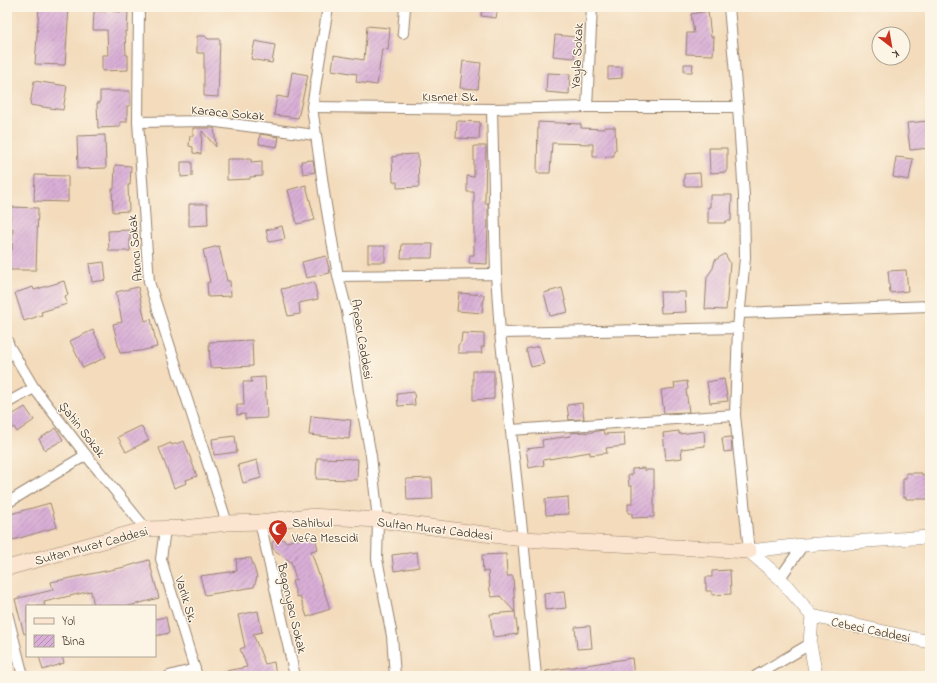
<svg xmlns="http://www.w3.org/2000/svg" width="937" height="683" viewBox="0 0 937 683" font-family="'Indie Flower',sans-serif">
  <defs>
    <pattern id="building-hatch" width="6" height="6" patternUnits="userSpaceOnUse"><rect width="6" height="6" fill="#d9afd7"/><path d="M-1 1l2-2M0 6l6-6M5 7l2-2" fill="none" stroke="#b18fae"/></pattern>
  </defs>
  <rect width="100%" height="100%" fill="#fcf5e5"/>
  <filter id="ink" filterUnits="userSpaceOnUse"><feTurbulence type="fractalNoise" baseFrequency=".025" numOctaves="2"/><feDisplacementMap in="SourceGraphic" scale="8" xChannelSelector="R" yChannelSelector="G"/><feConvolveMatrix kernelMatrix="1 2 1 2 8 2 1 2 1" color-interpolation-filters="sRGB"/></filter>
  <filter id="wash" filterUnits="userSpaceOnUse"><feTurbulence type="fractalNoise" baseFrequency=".012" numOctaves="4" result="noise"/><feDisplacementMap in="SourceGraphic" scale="16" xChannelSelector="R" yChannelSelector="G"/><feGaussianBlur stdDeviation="0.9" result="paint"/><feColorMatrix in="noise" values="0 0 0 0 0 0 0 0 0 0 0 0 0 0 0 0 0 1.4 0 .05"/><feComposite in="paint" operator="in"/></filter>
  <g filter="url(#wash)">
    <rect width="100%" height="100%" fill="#f3dbbc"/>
    <g id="blocks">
      <g fill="url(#building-hatch)">
        <path d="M39,7H69L65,65L35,64Z"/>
        <path d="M482,7H498L496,18L481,16Z"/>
        <path d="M94,11L128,12L127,31H125L126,55H128V70L102,71V55H108L107,30H93Z"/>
        <path d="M708,11L711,37H714L713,55L686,54L687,33H694L691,14Z"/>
        <path d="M367,26L390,28L388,50L382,49L377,85L356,82L357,74L332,70L334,55L364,60Z"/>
        <path d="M555,35L576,37L574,58L553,56Z"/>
        <path d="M197,36H205L208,39H220L218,97L204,96V53H197Z"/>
        <path d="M255,41L275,45L272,63L251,59Z"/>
        <path d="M463,61L481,63L478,89L460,88Z"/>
        <path d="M684,64H693L692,72H684Z"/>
        <path d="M608,67H622V78L608,79Z"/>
        <path d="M292,72L308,75L298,118L274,115L277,96L288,98Z"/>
        <path d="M547,73L570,74L569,94L546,92Z"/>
        <path d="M34,81L67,86L63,110L30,105Z"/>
        <path d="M100,91H130V106H127V122H120V127L98,128L97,103H100Z"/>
        <path d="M457,121L480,122L479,139L456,138Z"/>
        <path d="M929,121L930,148L910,150L907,123Z"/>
        <path d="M538,122L581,124V128L604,129V127H615L616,150H614V156L593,157V144L552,143L550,173H537Z"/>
        <path d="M193,128H214L216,147L202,131L201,154L193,153V147L189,146L190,136H193Z"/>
        <path d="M260,134L279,137L277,147L259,144Z"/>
        <path d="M105,135L106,168L78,169L77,136Z"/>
        <path d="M474,146H486L485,203H488V217L487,264L469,263L470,255H474V192H467V176L474,177Z"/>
        <path d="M709,148H727V172L710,173Z"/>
        <path d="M418,154L419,187L397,188V182H393L392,157L397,156V155Z"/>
        <path d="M896,157L913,159L909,180L893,177Z"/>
        <path d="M227,159H251V162L262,161V176L250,177V179L227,180Z"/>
        <path d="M313,160L315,172L303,174L301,161Z"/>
        <path d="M181,162H192V176L181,177Z"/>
        <path d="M115,165L131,166L130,185H128L129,211L113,212L112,189H114Z"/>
        <path d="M700,173L701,186H684V174Z"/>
        <path d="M35,175L68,176V202L34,201Z"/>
        <path d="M306,185L315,220L297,224L288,190Z"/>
        <path d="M710,195H732L731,221H726L725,223H708V207H710Z"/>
        <path d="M189,204H207L208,225L189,226Z"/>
        <path d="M10,207L38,208L36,270H8L9,250H12L13,228H10Z"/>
        <path d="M282,226L285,239L269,242L266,230Z"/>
        <path d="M130,230V251H109L108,231Z"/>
        <path d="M402,244H433L432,258H401Z"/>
        <path d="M219,246L227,281H230L231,296L208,297L207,283L210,282L203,250Z"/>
        <rect x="368" y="246" width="17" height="16"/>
        <path d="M725,254L730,263L726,310L705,309L707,277L713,268L715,260Z"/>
        <path d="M326,256L330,273L306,278L302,262Z"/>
        <path d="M104,262L106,280L92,282L89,264Z"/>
        <path d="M906,270L908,291L890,293L888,271Z"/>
        <path d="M64,281L68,295L65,296L67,304L41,312L42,315L24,321L15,293L33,287L34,290Z"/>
        <path d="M314,282L318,299L299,303L300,314L288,316L281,289Z"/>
        <path d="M138,287L145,321L151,319L157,347L140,351L120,353L113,324L122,322L116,292Z"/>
        <path d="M562,288L568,312L550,316L544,293Z"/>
        <path d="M660,292H685L686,312L661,313Z"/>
        <path d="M459,293L484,295L482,313L457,311Z"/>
        <path d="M93,330L106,357L83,368L70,341Z"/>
        <path d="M462,333L484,334V347H481L482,353H458V345L461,342Z"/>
        <path d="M252,340L253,366L210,368L209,342Z"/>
        <path d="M539,346L544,364L531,367L526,349Z"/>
        <path d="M473,371H494V399L473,400Z"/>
        <path d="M265,377L267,418L245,419V414L237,415V405H244L243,382H252L251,378Z"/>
        <path d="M724,379L728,401L710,403L707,382Z"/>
        <path d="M687,381L688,389L686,390L689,412L664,413L661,390L675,388L674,383Z"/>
        <path d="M414,392L415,405L398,406L397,394Z"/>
        <path d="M582,403L584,419L569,420L567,405Z"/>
        <path d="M25,407L34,420L17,432L14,427L7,432V418Z"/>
        <path d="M311,416L351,420L349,439L309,435Z"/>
        <path d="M141,426L149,440L126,452L118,437Z"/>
        <path d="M56,428L63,440L45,450L39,439Z"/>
        <path d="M603,430L604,434L624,433L625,446L606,448L607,453L590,455V452L543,460L544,465L529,468L526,449L543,447L542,440L571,436L570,433L586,432V433Z"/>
        <path d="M679,431V434L704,431L705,446L681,449L682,458L666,460L663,433Z"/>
        <path d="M235,436L237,452L214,455L212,439Z"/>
        <path d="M731,437L732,451L724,452L722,438Z"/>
        <path d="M184,441L197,476L186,480L187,483L174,488L159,448L171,443L172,445Z"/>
        <path d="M317,458L358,459L357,480L316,479Z"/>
        <path d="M257,460L261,478L243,483L238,465Z"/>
        <path d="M644,468V470H654V517L632,518V513H628V504H632V486H629L628,475H632V469Z"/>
        <path d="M906,473H922V475H928V480H930V499H906V497H903V478H906Z"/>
        <path d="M432,478L433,499L407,500L406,479Z"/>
        <path d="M568,497L569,514L546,515L545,499Z"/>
        <path d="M50,503L57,527L13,540L7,520V515Z"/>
        <path d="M314,534L318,549L311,551L330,609L307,617L300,596L297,597L292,581L296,580L291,562L273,549L272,543L277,536L287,542Z"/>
        <path d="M417,552L419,567L394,571L392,555Z"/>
        <path d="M506,554L507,576H513L515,612L518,634L493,637L490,614L515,612L500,596L492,597L490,591L488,571L483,572L482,555Z"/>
        <path d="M251,558L257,577L254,587L205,595L200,576L237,571L236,559Z"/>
        <path d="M149,560L159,598L129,606H94L91,591L44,602L45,606H27V633L24,634L15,599L53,590L51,582L125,567Z"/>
        <path d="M730,570L731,594L712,595V591H706V577H712V571Z"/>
        <path d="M564,591L566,608L545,610L544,593Z"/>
        <path d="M258,611L262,632L253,634L265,664L274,662L276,676H220V672L247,667L240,649L245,647L238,615Z"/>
        <path d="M166,617L169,633L155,636V619Z"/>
        <path d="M590,626L592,648L577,649L575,627Z"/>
        <path d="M39,656H62L64,663L43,670Z"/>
        <path d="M632,658L634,676H546V671Z"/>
      </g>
    </g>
  </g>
  <g filter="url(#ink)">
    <use href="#blocks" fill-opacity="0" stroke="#97826d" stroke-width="1"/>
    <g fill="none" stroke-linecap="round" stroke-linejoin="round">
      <defs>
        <g id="minor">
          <path d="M139,7L138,122L149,282L227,523"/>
          <path d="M328,7L312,107L325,199L338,276L347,311L359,391L371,456L378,520L377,559L392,636L395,676"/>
          <path d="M729,7L738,107L744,196L745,258L738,328"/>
          <path d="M403,33L405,7"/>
          <path d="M312,107L492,109L587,107H738"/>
          <path d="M587,107L592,7"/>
          <path d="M492,109L496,274"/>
          <path d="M138,122L209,121L315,135"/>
          <path d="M338,276L496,274L500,333"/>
          <path d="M739,313L930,306"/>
          <path d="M7,340L9,346L34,388L86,455L146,529"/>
          <path d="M7,403L34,388"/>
          <path d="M511,430L735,415L749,551"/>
          <path d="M7,503L86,455"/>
          <path d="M260,522L295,676"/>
          <path d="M165,529L161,559L197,676"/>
          <path d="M780,578L803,545"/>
          <path d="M7,613L23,676"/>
          <path d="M169,676L195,669"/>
          <path d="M536,676L523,539L500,333L738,328L735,415"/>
          <path d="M756,676L810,644"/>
        </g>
        <g id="tertiary">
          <path d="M749,551L803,545L930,537"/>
          <path d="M749,551L780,578L812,616"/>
          <path d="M812,616L930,642"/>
          <path d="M812,616L810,644L816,676"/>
        </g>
        <path id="secondary" d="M7,568L146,529L185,528L227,523L260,522L310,516L378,520L523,539L749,551"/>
      </defs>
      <use href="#minor" stroke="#97826d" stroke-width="12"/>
      <use href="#tertiary" stroke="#97826d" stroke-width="14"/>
      <use href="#secondary" stroke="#97826d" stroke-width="16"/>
      <use href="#minor" stroke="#fff" stroke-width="10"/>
      <use href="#tertiary" stroke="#fff" stroke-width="13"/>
      <use href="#secondary" stroke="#fce5d0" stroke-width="15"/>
    </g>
  </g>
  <defs>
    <symbol id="mosque-pin" viewBox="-11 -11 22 30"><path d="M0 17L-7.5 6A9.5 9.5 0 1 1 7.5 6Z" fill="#c8321e" stroke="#fcf5e5"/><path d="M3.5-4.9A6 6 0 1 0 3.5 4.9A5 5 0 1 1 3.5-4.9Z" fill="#fff"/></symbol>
  </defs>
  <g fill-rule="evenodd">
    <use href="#mosque-pin" x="267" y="518" width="22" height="30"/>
  </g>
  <g text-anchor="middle" stroke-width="3" stroke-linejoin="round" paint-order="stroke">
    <g font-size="13" fill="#3b2a1e" stroke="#fcf5e5">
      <text transform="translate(576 56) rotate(-87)" y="5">Yayla Sokak</text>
      <text x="450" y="101">Kısmet Sk.</text>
      <text transform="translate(228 112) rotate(5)" y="5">Karaca Sokak</text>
      <text transform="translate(134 248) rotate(-95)" y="5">Akıncı Sokak</text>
      <text transform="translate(363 339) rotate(81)" y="5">Arpacı Caddesi</text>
      <text transform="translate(83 429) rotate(52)" y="5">Şahin Sokak</text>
      <text transform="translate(435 528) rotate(7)" y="5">Sultan Murat Caddesi</text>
      <text transform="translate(91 545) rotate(-15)" y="5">Sultan Murat Caddesi</text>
      <text transform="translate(187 599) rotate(73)" y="5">Varlık Sk.</text>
      <text transform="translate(293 608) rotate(77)" y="5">Begonyacı Sokak</text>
      <text transform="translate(871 629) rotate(12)" y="5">Cebeci Caddesi</text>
    </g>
    <g font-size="13" fill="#3b2a1e" stroke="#fcf5e5" text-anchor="start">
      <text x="292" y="527">Sahibul<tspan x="292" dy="15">Vefa Mescidi</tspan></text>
    </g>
  </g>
  <rect width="937" height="683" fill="none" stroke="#fcf5e5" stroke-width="24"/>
  <rect x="26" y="605" width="130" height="52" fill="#fcf5e5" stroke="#afa495"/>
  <rect x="34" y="618" width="20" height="6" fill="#fce5d0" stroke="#afa495"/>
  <text x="62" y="625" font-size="12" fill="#3b2a1e">Yol</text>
  <rect x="34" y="635" width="20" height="12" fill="url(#building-hatch)" stroke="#afa495"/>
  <text x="62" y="645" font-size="12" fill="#3b2a1e">Bina</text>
  <g transform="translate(891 46) rotate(149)"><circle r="19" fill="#fcf5e5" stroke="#afa495"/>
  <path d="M0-3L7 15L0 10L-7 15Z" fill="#c8321e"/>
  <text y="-6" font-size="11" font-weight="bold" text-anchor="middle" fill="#3b2a1e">K</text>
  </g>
</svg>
